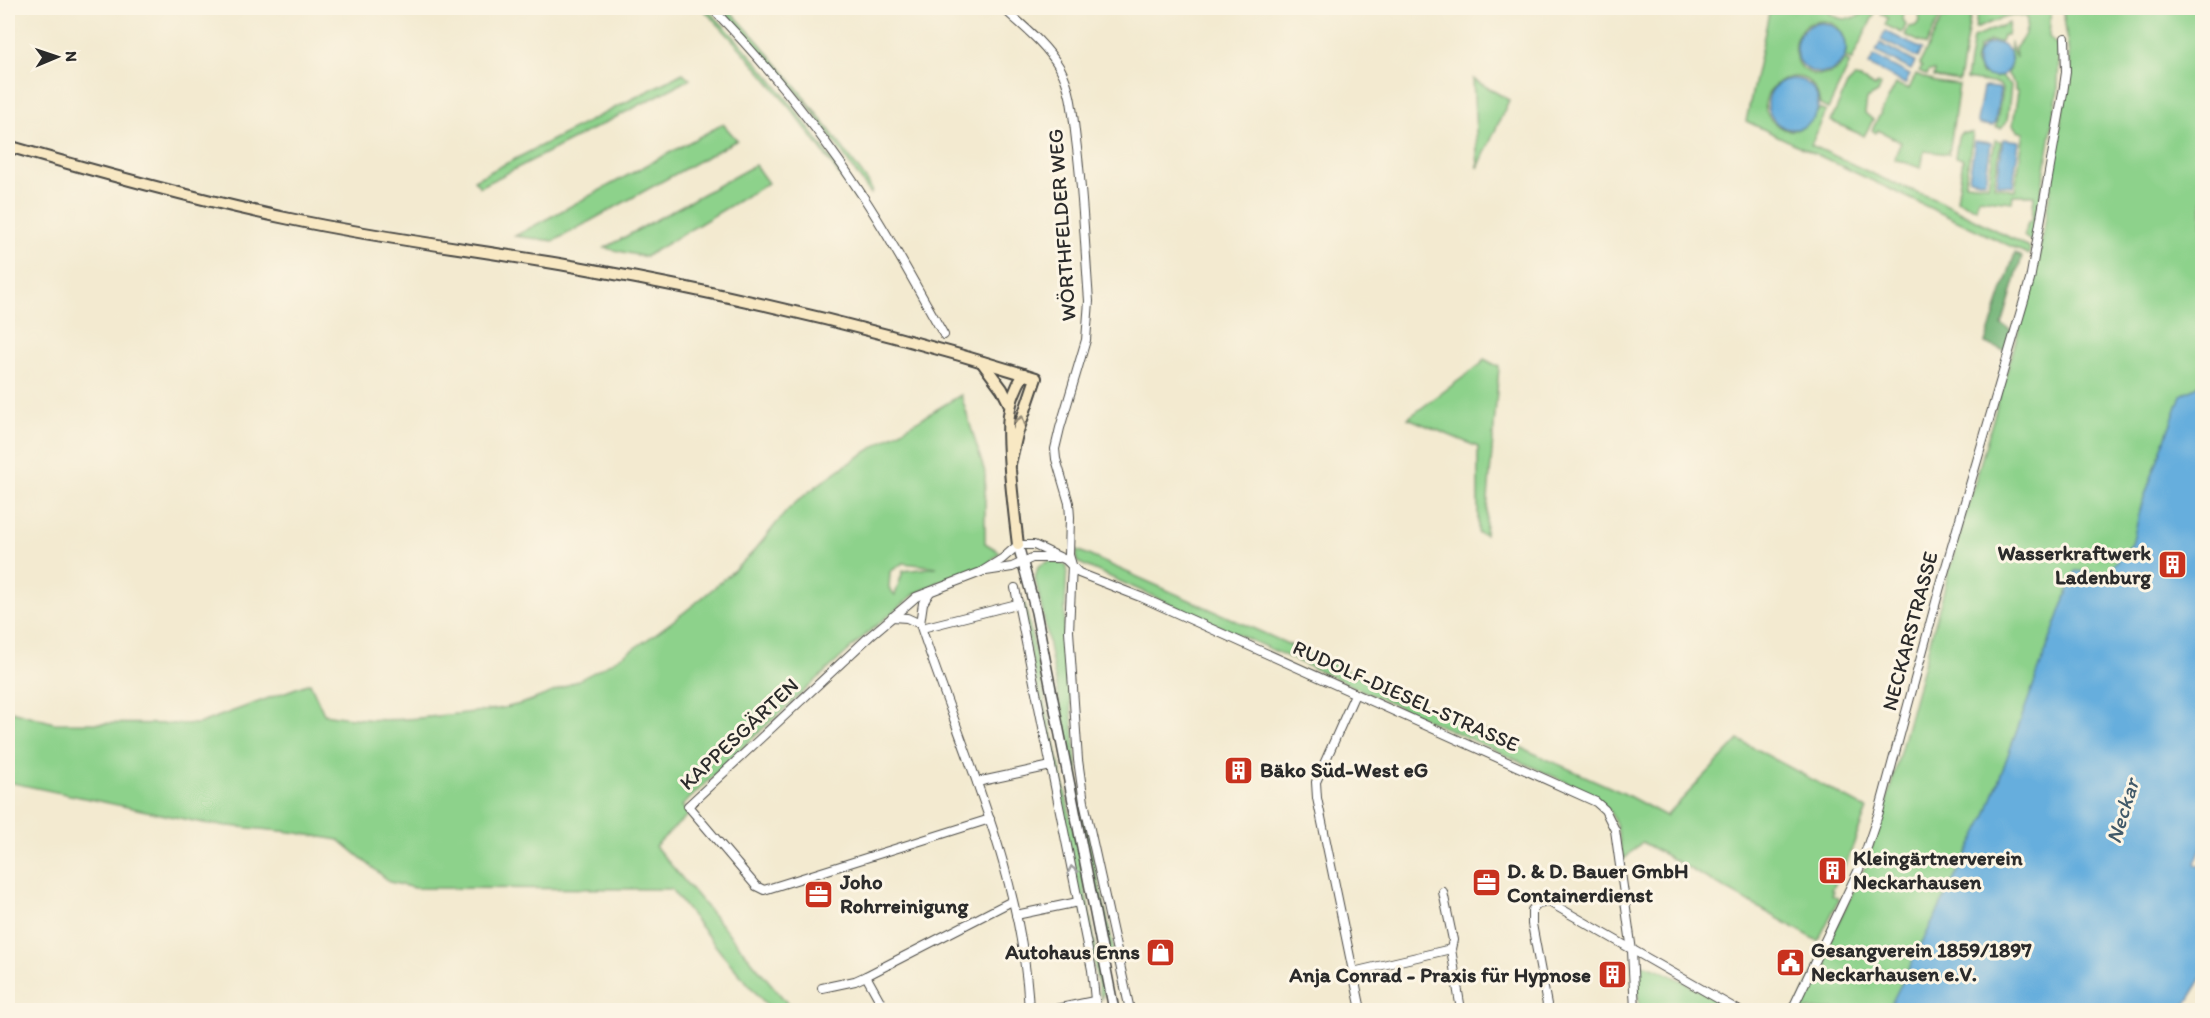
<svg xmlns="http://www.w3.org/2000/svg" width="2210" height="1018" viewBox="0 0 2210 1018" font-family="Itim,sans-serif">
  <rect width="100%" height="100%" fill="#fcf5e5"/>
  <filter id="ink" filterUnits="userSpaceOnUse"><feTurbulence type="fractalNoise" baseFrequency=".0167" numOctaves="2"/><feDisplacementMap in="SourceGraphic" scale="12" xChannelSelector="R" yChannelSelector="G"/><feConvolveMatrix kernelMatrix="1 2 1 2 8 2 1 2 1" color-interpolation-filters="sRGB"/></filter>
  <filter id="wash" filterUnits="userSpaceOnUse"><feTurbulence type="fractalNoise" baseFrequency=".008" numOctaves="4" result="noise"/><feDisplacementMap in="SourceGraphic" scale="24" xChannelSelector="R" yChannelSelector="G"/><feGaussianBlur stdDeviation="1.35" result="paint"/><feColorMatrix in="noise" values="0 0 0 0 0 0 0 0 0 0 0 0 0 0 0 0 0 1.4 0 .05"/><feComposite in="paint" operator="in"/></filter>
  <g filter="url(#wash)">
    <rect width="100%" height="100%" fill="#f3ead0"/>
    <g fill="#8dd28b" stroke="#5c7e5b" stroke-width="1.5" fill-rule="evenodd">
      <path d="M702,8H706C765,65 813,131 858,199L856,200C810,131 760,66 702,8Z"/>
      <path d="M721,8H727C779,61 823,121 868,182L872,190L871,194L807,104Z"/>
      <path d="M1770,8H1825C1836,23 1857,22 1869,8H1877L1852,60L1845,58C1850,38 1838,17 1815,22C1784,29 1790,77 1822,75C1833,74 1840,69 1845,60L1850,63L1828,109L1820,105C1811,45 1736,96 1778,126C1795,137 1812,125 1819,109L1826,112L1811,145L1886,180L1937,200L2030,248L2029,255L1746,121Z"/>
      <path d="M1884,8H1914L1904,12L1903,19L1906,25L1902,33L1885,25L1888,18L1881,14Z"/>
      <path d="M1918,8L1925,9L1924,12L1935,16L1938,14L1941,15L1926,45L1905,35L1909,27L1915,26L1920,21Z"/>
      <path d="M1952,8H1972L1959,81L1934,77L1935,71H1929L1927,75L1919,71L1922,67L1919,65L1943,17L1947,18Z"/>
      <path d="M1978,8H2051L2049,37L2059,47L2058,90L2033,243L2024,236L2028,222L2032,220L2034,195H2013L2012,202L1978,198L1976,209L1957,200L1963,159L1955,157L1958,137L1961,133H1973L1965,183L1988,185L1995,140L2001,141L1994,186L2015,190L2024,132L2017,130L2013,125L2018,91L2015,90V85L2007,73C2017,63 2008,54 2010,43L2016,58L2015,48C2024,38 2028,31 2027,17C2011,12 1990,23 1975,29Z"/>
      <path d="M2063,8H2202V586L2039,1010H1796L1865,867L1884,811L1945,586L2033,281L2044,229L2070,64Z"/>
      <path d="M2009,23L2007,35H2003L2001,42L1990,41L1979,47L1975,62L1982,74L1995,78L2002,76L2011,86L2007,121L2001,128L1996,127L2002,89L1999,84L1966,79L1973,38Z"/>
      <path d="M683,73L690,79L480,187L474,180Z"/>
      <path d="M1916,74L1935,82L1959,85L1949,154L1924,151L1921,168L1894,159L1901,142L1878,130L1876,133L1872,130L1896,84L1909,89Z"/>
      <path d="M1854,78L1861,79L1875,87L1878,83L1881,85L1878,93L1867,99L1865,113L1873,120L1864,136L1831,121L1847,85Z"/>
      <path d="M1473,79L1509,100L1478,168Z"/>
      <path d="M723,124L737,140L554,241L515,236Z"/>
      <path d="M755,165L768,183L645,257L605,248Z"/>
      <path d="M1484,359L1499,367L1485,535L1478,533V447L1408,418L1481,364Z"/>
      <path d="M961,395L985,473V543L1000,552L985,567L941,581L915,594L870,631L756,735L682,806L689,814L655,846L793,1010H771L722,954L671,889L414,888L390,882L339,840L291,832L208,824L8,782V710L54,723L198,724L310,683L324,714C367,722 402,721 446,715C475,712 508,710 535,699C615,669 684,617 746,559C764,543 776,520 794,504C845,461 904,429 961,395ZM903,563L937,567L903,571L895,595L889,588L890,572Z"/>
      <path d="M1077,550L1623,793L1666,816L1739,740L1867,809L1849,856L1832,890L1834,891L1832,895L1839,899L1818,941L1642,842L1623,860C1616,819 1617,810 1579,788L1077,562Z"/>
      <path d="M1051,561L1067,565L1064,630L1080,799L1119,971L1112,962L1101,912L1077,798L1046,629L1035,578L1038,567L1044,563Z"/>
      <path d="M1020,604H1025L1080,861L1104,992L1101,999Z"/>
      <path d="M1638,964C1654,962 1718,1001 1735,1010H1640L1635,970Z"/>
    </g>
    <path fill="#72b477" stroke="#4e7051" stroke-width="1.5" d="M2015,253L2022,257L2002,325L2012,331L2005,351L1985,343Z"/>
    <g fill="#66aedd" stroke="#486c84" stroke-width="1.5">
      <circle cx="1821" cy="48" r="25"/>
      <path d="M1885,31L1922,49L1918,58L1881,40Z"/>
      <path d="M1880,43L1915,62L1911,70L1876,52Z"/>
      <circle cx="1994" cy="60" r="17"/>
      <path d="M1874,56L1910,75L1905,84L1869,65Z"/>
      <circle cx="1793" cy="104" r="25"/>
      <path d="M1985,87L1998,88L2000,90L1995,123L1992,126L1979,124L1977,121L1983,88Z"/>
      <path d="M2003,139L2019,141L2013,186L1997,184Z"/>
      <path d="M1975,141L1991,143L1985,182L1969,179Z"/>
      <path d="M2202,379V846L2195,863L2198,866L2202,865V978L2182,1010H1888L1985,818L2075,571L2107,573L2132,544L2141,506L2181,395L2198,386Z"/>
    </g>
  </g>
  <g filter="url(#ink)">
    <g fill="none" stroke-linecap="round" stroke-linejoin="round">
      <defs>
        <g id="minor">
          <path d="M712,8C769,67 821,131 866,201C894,244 918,290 944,335"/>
          <path d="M1003,8C1023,26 1046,44 1060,68C1072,90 1073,116 1076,140C1083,194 1085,248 1089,301L1086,340L1060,428L1055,449L1056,459L1069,503L1070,517L1069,555L1072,565L1069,631L1078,760L1084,802L1130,1010"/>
          <path d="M986,571L1012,567L1032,558H1058"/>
          <path d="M1015,588L1092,970L1096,1010"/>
          <path d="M930,592L923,603L920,624C962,751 1023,875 1029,1010"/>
          <path d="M892,617L907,618L920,624"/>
          <path d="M922,628L1017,604"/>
          <path d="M1355,694L1316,782L1317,798L1361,1010"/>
          <path d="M977,782L1051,766"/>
          <path d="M990,819L764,890L756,886L688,806L870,636L908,604L916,597L981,572L1002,559L1018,545H1034L1066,560L1079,573L1143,598L1596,802L1605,810L1615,830L1632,951L1635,1010"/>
          <path d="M1443,892L1453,940L1451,949"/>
          <path d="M1016,915L1078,902"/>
          <path d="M1353,972L1451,949L1461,1010"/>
          <path d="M822,988L855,981L866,976"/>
          <path d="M885,1010L866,976L1012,901"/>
          <path d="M1051,1010L1094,1001"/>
          <path d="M1548,1010L1532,924V910L1538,904L1549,902L1738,1010"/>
          <path d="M1792,1010L1861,865L1879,812L1940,587L2030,280L2063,93L2066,72L2065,38"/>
        </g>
        <path id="tertiary" d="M1018,545L1036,612L1046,664L1114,1010"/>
        <g id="secondary">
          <path d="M8,146C101,173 194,199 290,219C388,240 489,251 588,269C739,296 889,332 1036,378L1017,434L1010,464"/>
          <path d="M982,362L1002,389L1010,405"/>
          <path d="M1018,545C1015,520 1012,495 1010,470C1008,434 1003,407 1024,374"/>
        </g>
      </defs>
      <use href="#minor" stroke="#494844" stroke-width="10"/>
      <use href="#tertiary" stroke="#494844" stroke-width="12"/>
      <use href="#secondary" stroke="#494844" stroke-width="14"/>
      <use href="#minor" stroke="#fff" stroke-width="8"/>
      <use href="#tertiary" stroke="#fff" stroke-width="9"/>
      <use href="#secondary" stroke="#f8e8c3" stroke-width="10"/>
    </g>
    <defs><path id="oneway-chevron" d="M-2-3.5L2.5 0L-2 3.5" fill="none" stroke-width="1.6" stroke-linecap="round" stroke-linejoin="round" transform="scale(1.5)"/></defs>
    <use stroke="#928a77" href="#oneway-chevron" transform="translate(1021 420) rotate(-72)"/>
    <use stroke="#a0a0a0" href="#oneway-chevron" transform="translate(1072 870) rotate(-101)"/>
  </g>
  <defs>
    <symbol id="building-square" viewBox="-11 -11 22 22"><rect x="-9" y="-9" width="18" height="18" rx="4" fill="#c8321e" stroke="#fcf5e5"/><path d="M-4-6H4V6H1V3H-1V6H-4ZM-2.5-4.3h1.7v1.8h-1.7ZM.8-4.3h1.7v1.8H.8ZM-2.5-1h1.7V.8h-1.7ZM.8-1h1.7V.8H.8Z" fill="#fff"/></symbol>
    <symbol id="office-square" viewBox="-11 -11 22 22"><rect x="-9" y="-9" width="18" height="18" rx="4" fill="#c8321e" stroke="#fcf5e5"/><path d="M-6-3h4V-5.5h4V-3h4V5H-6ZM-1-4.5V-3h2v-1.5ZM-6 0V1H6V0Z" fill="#fff"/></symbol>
    <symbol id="shop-square" viewBox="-11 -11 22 22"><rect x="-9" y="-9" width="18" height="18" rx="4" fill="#c8321e" stroke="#fcf5e5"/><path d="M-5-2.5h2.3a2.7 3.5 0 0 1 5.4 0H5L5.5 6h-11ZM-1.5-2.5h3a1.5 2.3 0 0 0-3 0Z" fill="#fff"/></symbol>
    <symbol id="civic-square" viewBox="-11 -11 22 22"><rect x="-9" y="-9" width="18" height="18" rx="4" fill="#c8321e" stroke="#fcf5e5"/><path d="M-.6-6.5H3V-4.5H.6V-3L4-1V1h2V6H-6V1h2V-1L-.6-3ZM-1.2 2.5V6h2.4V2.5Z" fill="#fff"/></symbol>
  </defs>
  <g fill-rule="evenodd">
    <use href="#building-square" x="2156" y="548" width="33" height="33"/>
    <use href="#building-square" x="1222" y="754" width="33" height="33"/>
    <use href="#building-square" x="1816" y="854" width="33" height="33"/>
    <use href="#office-square" x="1470" y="866" width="33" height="33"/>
    <use href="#office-square" x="802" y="878" width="33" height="33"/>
    <use href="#shop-square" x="1144" y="936" width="33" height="33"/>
    <use href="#civic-square" x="1774" y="946" width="33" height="33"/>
    <use href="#building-square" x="1596" y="958" width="33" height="33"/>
  </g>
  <g text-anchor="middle" stroke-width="6" stroke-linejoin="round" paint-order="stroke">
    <g font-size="21" fill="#2b2b2b" stroke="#fcf5e5">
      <text transform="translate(1062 225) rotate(-94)" y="7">WÖRTHFELDER WEG</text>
      <text transform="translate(1910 631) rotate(-75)" y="7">NECKARSTRASSE</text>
      <text transform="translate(1406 696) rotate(24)" y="7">RUDOLF-DIESEL-STRASSE</text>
      <text transform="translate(739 734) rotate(-43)" y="7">KAPPESGÄRTEN</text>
    </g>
    <g font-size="21" font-weight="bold" fill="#2b2b2b" stroke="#fcf5e5" text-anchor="start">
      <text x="2151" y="560" text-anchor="end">Wasserkraftwerk<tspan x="2151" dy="24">Ladenburg</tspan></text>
      <text x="1260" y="777">Bäko Süd-West eG</text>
      <text x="1853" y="865">Kleingärtnerverein<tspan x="1853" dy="24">Neckarhausen</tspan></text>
      <text x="1507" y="878">D. &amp; D. Bauer GmbH<tspan x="1507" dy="24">Containerdienst</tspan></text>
      <text x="840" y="889">Joho<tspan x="840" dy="24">Rohrreinigung</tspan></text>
      <text x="1811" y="957">Gesangverein 1859/1897<tspan x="1811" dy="24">Neckarhausen e.V.</tspan></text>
      <text x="1140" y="959" text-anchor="end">Autohaus Enns</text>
      <text x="1591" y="982" text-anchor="end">Anja Conrad - Praxis für Hypnose</text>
    </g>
    <g font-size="22" font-style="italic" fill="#405969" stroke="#fcf5e5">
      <text transform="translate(2122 811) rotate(-73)" y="8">Neckar</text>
    </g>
  </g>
  <rect width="2210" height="1018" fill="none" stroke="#fcf5e5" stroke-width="30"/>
  <g transform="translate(57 57) rotate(88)" stroke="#fcf5e5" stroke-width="4.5" paint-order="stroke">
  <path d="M0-4.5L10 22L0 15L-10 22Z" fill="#2b2b2b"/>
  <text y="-9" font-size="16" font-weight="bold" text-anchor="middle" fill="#2b2b2b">N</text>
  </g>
</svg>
